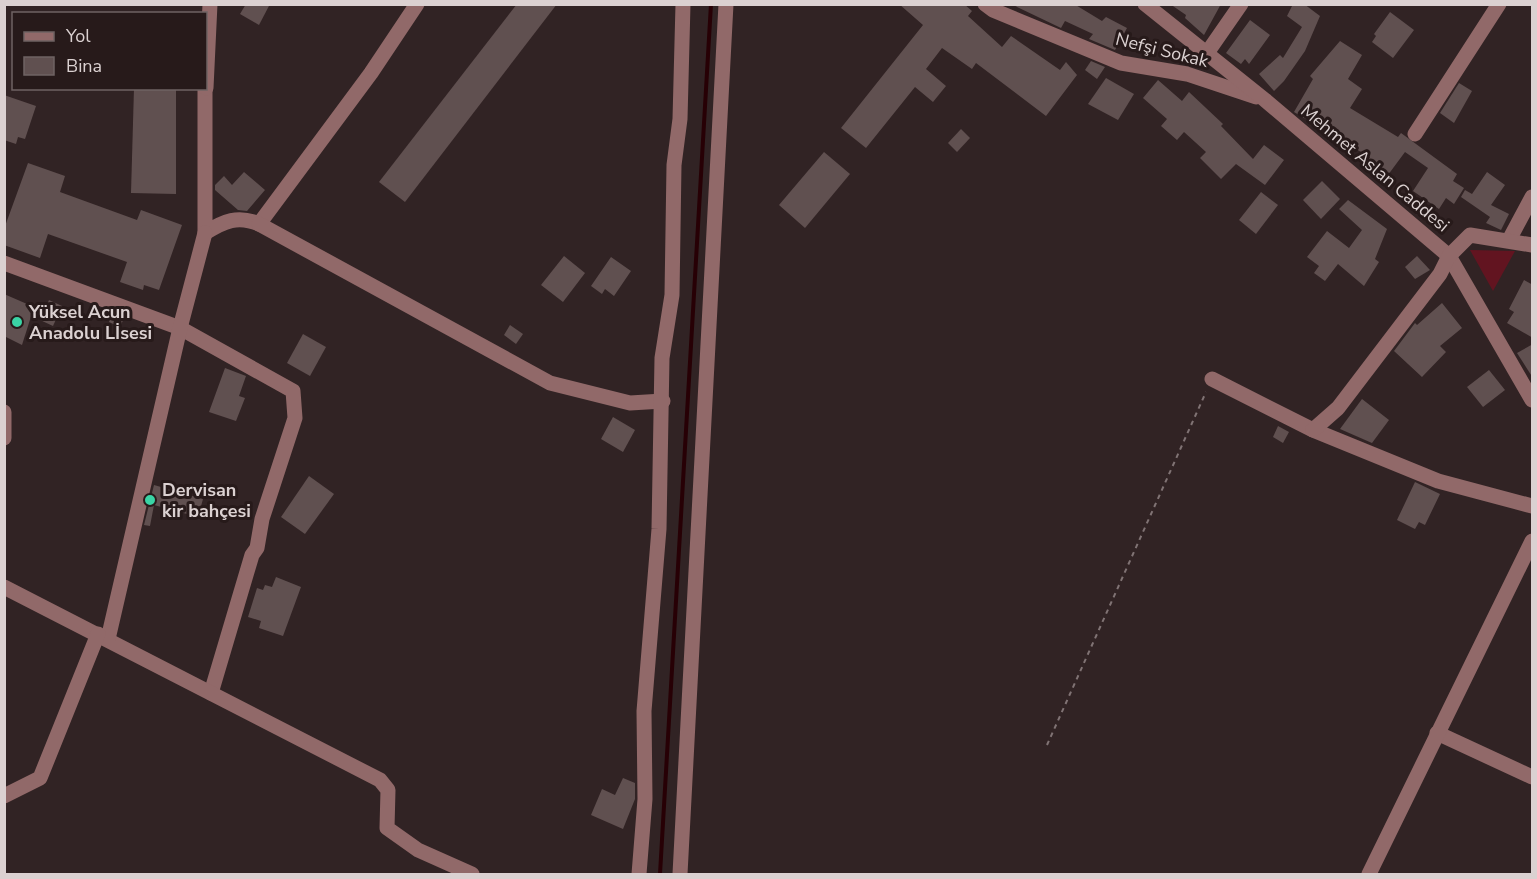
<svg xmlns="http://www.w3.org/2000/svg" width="1537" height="879" viewBox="0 0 1537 879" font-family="'Nunito Sans',sans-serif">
  <rect width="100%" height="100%" fill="#312324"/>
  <path fill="#621420" d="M1470,250L1515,251L1493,291Z"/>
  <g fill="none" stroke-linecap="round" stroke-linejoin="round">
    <path stroke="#270005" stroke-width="4" d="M660,874L711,4"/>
  </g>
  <g fill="#605050">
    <path d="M246,4H270L259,25L240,14Z"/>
    <path d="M517,4H557L405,202L379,182Z"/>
    <path d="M899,4H964L972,11L968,16L1002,47L1011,36L1060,70L1066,62L1077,75L1046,116L976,63L972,69L942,48L926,69L946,86L933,102L915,87L866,148L841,128L923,25Z"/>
    <path d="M1011,4H1074L1102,21L1106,17L1127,28L1115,50L1089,39L1093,34L1065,21L1061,28Z"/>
    <path d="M1170,4H1221L1204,35L1185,18L1186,15Z"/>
    <path d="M1293,4H1304L1320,16L1305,51L1284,81L1274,91L1259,74L1280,55L1283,58L1302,27L1287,16Z"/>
    <path d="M1390,12L1414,30L1393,58L1372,42L1376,36L1374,34Z"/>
    <path d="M1250,20L1270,35L1249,64L1245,59L1241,64L1226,53Z"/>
    <path d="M1340,41L1362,55L1348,79L1362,89L1350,108L1398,137L1401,133L1457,174L1453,181L1464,188L1454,204L1446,198L1439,209L1413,191L1428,168L1405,152L1385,179L1365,164L1370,157L1340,140L1321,122L1319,127L1294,112L1313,79L1310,76Z"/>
    <path d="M1091,61L1105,67L1097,79L1085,70Z"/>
    <path d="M1106,78L1134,94L1118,120L1088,104Z"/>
    <path d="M1158,80L1182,101L1189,92L1223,124L1221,126L1253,159L1264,145L1284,160L1265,185L1236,164L1221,179L1200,158L1206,152L1184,132L1177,140L1161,126L1167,119L1143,98Z"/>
    <path d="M1459,83L1472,91L1454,123L1440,113Z"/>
    <path d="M134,88H176V194L131,193Z"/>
    <path d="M4,95L36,106L25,139L18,137L16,144L4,140Z"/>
    <path d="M961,129L970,138L957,152L948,143Z"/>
    <path d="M824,152L850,174L805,228L779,205Z"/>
    <path d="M28,163L65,176L60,192L137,220L141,210L182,225L159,290L144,285L143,290L120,282L127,262L48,234L40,258L4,245V229Z"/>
    <path d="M244,172L265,190L247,211L238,210L215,190V185L224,176L232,185Z"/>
    <path d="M1487,172L1505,185L1491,205L1509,214L1501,230L1486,223L1490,217L1461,197L1465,190L1472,194Z"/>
    <path d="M1322,181L1340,199L1321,219L1303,200Z"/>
    <path d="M1261,192L1278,205L1256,234L1239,220Z"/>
    <path d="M1348,200L1387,229L1375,259L1379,262L1364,286L1338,264L1325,281L1314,273L1319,266L1307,257L1327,231L1349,248L1362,230L1339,209Z"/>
    <path d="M564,256L585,273L563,302L541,285Z"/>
    <path d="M1417,256L1430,270L1415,279L1405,267Z"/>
    <path d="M611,257L631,271L614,296L605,289L602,294L591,286Z"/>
    <path d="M1524,280L1533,285V338L1507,323L1514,312L1509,309Z"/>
    <path d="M4,294L34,307L22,345L4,336Z"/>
    <path d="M49,300L62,306L53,326L40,320Z"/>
    <path d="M1442,303L1462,328L1440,346L1446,352L1422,377L1394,351L1415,323L1417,325Z"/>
    <path d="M112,313L124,318L120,327L109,322Z"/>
    <path d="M510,325L523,334L516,344L504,335Z"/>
    <path d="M303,334L326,347L310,376L287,363Z"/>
    <path d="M1533,344V378L1517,353Z"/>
    <path d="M225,368L246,376L239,396L245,398L236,421L209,412Z"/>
    <path d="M1489,370L1505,390L1483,407L1467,387Z"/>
    <path d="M1362,399L1389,420L1372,443L1340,429Z"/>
    <path d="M613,417L635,430L623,452L601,439Z"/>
    <path d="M1278,426L1289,432L1283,443L1273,437Z"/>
    <path d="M309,476L334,494L305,534L281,517Z"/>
    <path d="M1415,482L1440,494L1425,525L1419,522L1415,529L1397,520Z"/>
    <path d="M154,485L203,499L198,517L154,505L150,526L144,525Z"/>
    <path d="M276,577L301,587L283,636L259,628L261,621L248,617L257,588L263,590L265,585L272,587Z"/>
    <path d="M623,778L635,783V799L623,829L591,815L602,789L615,795Z"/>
  </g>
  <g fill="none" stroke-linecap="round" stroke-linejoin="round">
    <path stroke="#807374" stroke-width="2" stroke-dasharray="4.5 4.5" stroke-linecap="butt" d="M1047,745L1206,392"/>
    <g stroke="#916969" stroke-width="15">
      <path d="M985,4L993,10L1121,63L1187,74L1256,97"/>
      <path d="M1145,4L1265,100L1449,256L1532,400"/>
      <path d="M1207,53L1241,4"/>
      <path d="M205,88V233C224,221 238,215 259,224L371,73L417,4"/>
      <path d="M206,88L210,4"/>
      <path d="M1415,134L1499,4"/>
      <path d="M259,224L550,383L630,403L663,401"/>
      <path d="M1509,240L1532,197"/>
      <path d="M4,263L180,328L293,391L295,418L262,519L257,548L252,555L211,693"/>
      <path d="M1212,379L1313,430L1438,481L1532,506"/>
      <path d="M4,412V438"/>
      <path d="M1313,430L1338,408L1440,274L1449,256L1470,235L1532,245"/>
      <path d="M4,587L380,780L388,790L387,828L418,850L472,874"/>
      <path d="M108,639L180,328L205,233"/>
      <path d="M1437,733L1532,777"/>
      <path d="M4,796L40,778L98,634"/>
      <path d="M639,874L645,799L644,711L659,529L662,358L672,295L674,165L680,119L683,4"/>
      <path d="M680,874L726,4"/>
      <path d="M1369,874L1532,541"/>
    </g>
  </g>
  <g fill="#3ad4a5" stroke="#271a1a" stroke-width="2">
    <circle cx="17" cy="322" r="6"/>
    <circle cx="150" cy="500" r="6"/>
  </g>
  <g text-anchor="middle" stroke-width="6" stroke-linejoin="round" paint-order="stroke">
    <g font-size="18" fill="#dbd1d1" stroke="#271a1a">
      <text transform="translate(1162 50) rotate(14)" y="6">Nefşi Sokak</text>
      <text transform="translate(1375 168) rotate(40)" y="6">Mehmet Aslan Caddesi</text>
    </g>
    <g font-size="18" font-weight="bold" fill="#dbd1d1" stroke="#271a1a" text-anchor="start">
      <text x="29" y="318">Yüksel Acun<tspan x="29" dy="21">Anadolu Lİsesi</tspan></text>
      <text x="162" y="496">Dervisan<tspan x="162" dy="21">kir bahçesi</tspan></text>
    </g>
  </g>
  <rect width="1537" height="879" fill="none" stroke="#dbd1d1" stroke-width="12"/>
  <rect x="12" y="12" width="195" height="78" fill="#271a1a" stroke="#6f6363" stroke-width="1.5"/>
  <rect x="24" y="32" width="30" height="9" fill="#916969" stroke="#6f6363" stroke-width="1.5"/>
  <text x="66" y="42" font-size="18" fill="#dbd1d1">Yol</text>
  <rect x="24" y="57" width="30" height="18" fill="#605050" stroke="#6f6363" stroke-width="1.5"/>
  <text x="66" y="72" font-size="18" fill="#dbd1d1">Bina</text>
</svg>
